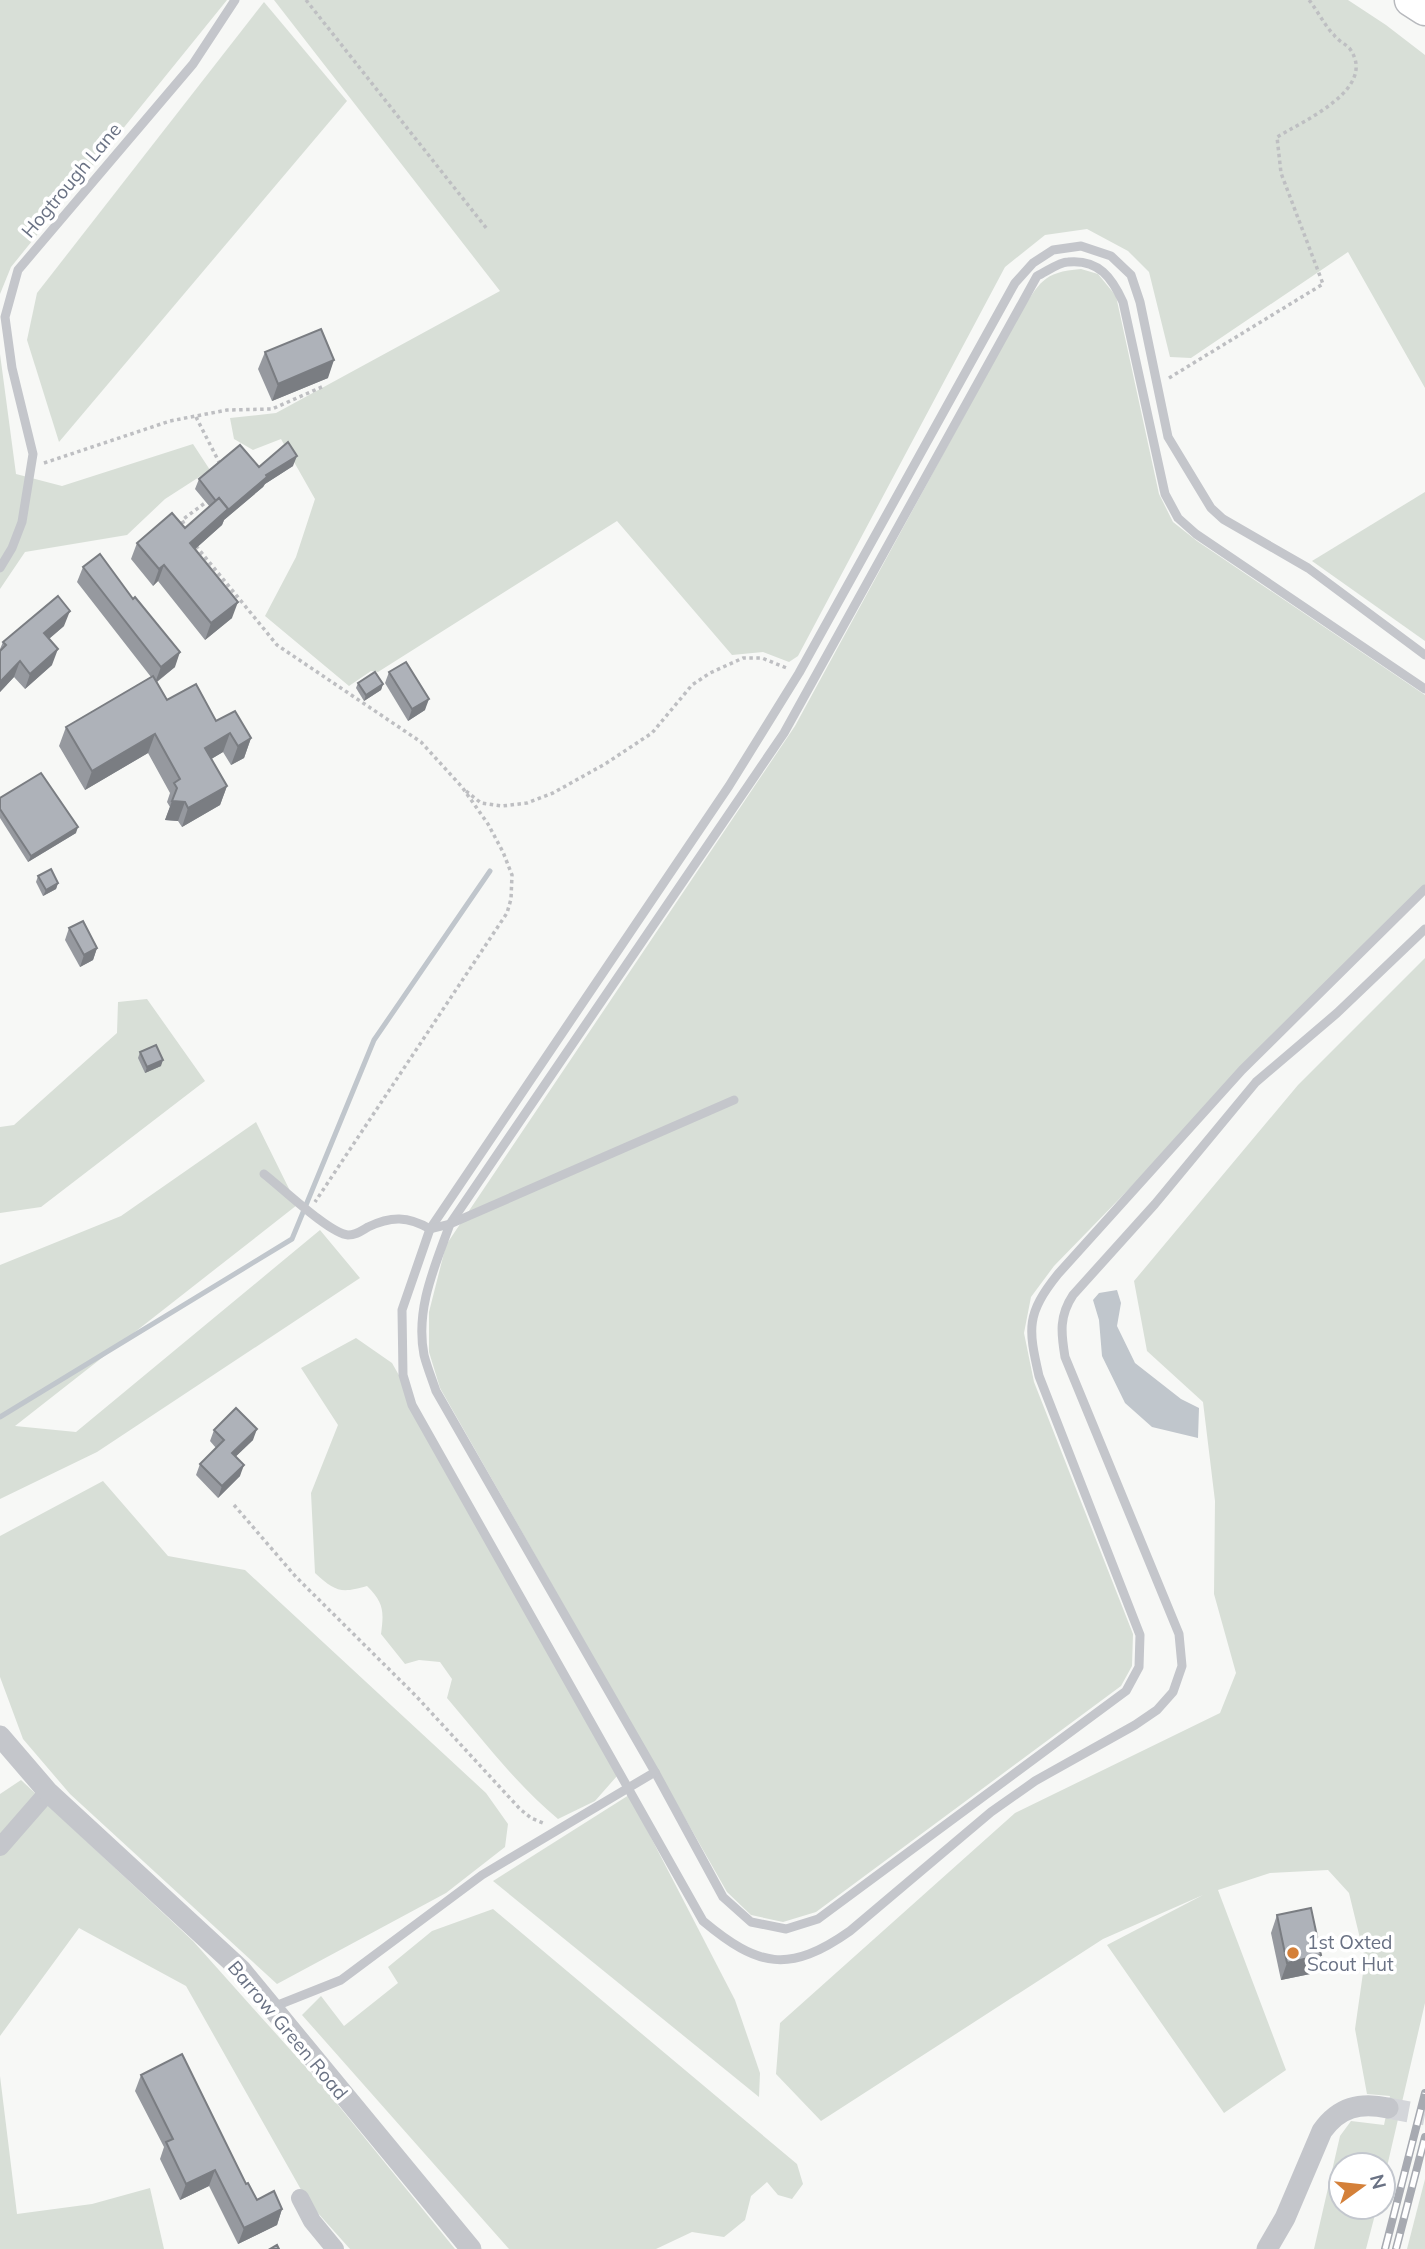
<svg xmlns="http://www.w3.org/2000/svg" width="1425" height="2249" viewBox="0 0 1425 2249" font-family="Mulish,sans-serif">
  <rect width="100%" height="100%" fill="#f7f8f6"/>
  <g fill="#d8dfd7">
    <path d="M0,0H227L11,267L0,294Z"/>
    <path d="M274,0H1348L1386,25L1425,55V388L1348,252L1191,358L1170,357L1149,272L1128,251L1087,229L1045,235L1005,267L798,656L789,662L763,652L732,655L617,521L378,672L371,671L349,686L265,616L296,557L315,499L281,439L253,450L234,439L230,418L276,413L500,291Z"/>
    <path d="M264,2L347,101L59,442L27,340L37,293Z"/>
    <path d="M1081,269L1098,274L1116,296L1159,494L1173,522L1197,541L1425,695V885L1054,1266L1031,1297L1024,1333L1034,1382L1133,1634L1132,1666L1121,1686L816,1912L783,1922L751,1915L727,1892L440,1388L429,1352V1312L446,1245L795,726L1020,313C1040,283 1042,272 1081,269Z"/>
    <path d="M0,354L16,474L62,486L193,444L210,470L165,499L127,535L25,552L0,589Z"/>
    <path d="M1425,492V641L1312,561Z"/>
    <path d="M1425,958V2003L1383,2184V2165H1341V2207H1377L1366,2249H1314L1340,2136L1351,2121L1384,2125L1390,2096L1367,2094L1355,2029L1365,1959L1349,1893L1328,1870L1270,1873L1218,1890L1286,2070L1224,2113L1107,1945L1203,1895L1103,1939L821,2121L776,2074L780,2023L1015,1813L1220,1713L1236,1673L1214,1594L1215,1501L1203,1402L1147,1351L1134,1281L1298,1085Z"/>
    <path d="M147,999L205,1081L41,1207L0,1213V1127L14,1125L117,1033L118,1002Z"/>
    <path d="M256,1122L297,1205L15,1426L76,1432L320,1230L360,1278L97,1452L0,1499V1265L121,1216Z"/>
    <path d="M356,1338L392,1363L557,1654L617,1776L595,1801L558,1819C516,1784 482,1739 447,1698L452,1679L440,1662L419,1660L405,1664L381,1634C384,1611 384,1603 367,1586C340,1594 335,1591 315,1573L311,1493L338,1425L301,1368Z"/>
    <path d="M103,1481L168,1556L245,1570L486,1793L508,1824L505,1847L446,1893L277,1984L70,1794L23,1739L0,1677V1536Z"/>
    <path d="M21,1780L193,1941L321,2084L455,2249H350L308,2202L186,1986L79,1928L0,2036V1794Z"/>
    <path d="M629,1795L735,2000L760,2073L759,2097L493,1881Z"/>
    <path d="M493,1909L797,2164L803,2184L792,2199L778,2195L767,2182L751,2196L745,2220L724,2237L692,2232L656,2249H509L302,2015L321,1996L344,2026L398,1983L388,1967L432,1931Z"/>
    <path d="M0,2076L17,2214L92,2204L150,2188L164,2249H0Z"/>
    <path d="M1425,2179V2249H1407Z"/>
  </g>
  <path fill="#c0c6cc" d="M1117,1290L1121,1303L1117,1326L1135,1363L1181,1399L1199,1408L1198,1438L1152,1427L1125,1403L1102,1356L1099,1320L1093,1300L1099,1293Z"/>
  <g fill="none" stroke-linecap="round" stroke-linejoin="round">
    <path stroke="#c0c6cc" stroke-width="5" d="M0,1417L292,1239L374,1040L490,871"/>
    <path stroke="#d4d6da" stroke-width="21" stroke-dasharray="21 10" stroke-linecap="butt" d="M1388,2108L1425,2115"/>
    <defs>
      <path id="motorway" d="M1411,0L1425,9"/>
    </defs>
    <use href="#motorway" stroke="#b7b9bd" stroke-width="35"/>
    <g stroke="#bebfc2" stroke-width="3.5" stroke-dasharray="3.5 3.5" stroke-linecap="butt">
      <path d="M306,0L487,229"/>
      <path d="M1169,378L1323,284L1281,173L1277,137C1303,121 1378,89 1350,49C1346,44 1338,41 1334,35C1324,25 1318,11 1309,0"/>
      <path d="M196,417L219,462"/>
      <path d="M44,463L170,421L227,410L272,409L324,386"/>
      <path d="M187,530L182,520L209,500"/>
      <path d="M196,546L277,645L421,742L462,787L488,824L503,852L512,875L511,899L507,913L315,1202"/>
      <path d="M466,791L481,803L502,806L527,803L553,793L605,764L652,733L692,685L710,673L743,658H762L789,669"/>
      <path d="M234,1505L296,1577L416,1696L520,1809L531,1818L543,1823"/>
    </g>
    <g stroke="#c4c6cb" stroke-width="9">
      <path d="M0,568L12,548L22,522L33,454L12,368L5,317L18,270L193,64L235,0"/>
      <path d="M1425,655L1308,568L1223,519L1211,508L1168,437L1140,302L1131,275L1111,256L1081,246L1053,250L1033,263L1015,283L799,673L729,786L430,1229L402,1310L403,1375L412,1405L703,1921C758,1967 789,1974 850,1931L991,1812L1035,1781L1135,1725L1157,1710L1173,1692L1182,1666L1179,1634L1065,1357C1061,1333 1059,1316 1073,1295L1155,1204L1256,1082L1337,1013L1425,929"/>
      <path d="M1425,689L1196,534L1178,518L1165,494L1123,302C1112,278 1099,259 1068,262C1059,262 1046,272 1037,276L784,733L450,1224C435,1266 415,1309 424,1355C427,1367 432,1379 436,1391L655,1772L723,1897L751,1922L786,1929L818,1919L1126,1691L1139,1667L1140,1635L1039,1376C1028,1328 1026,1314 1058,1274L1242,1070L1425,889"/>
      <path d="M264,1174C281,1187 330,1234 348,1235C356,1235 361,1231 368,1227C391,1216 408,1216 430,1229L450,1224L734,1100"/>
      <path d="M273,2007L341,1980L482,1875L655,1772"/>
    </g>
    <g stroke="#c4c6cb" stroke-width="18">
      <path d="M0,1847L48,1792"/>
      <path d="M300,2198L312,2221L335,2249"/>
    </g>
    <g stroke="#c4c6cb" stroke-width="21">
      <path d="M0,1736L48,1792L241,1970L471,2249"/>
      <path d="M1267,2249L1285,2218L1322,2131C1339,2107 1360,2102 1388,2108"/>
    </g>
    <use href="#motorway" stroke="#fff" stroke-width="32"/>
    <defs>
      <g id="rail">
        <path d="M1385,2249L1425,2093"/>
        <path d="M1396,2249L1425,2137"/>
      </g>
    </defs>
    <use href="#rail" stroke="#a7aab1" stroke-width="8"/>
    <use href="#rail" stroke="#fff" stroke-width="5" stroke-dasharray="16" stroke-linecap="butt"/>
  </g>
  <g fill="#96999f">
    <path d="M265,352L328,378L272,401L258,369Z"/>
    <path d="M293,466L265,484L263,487L224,520L222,525L195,549L232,618L205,640L158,581L153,586L131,559L137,543L185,528L210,507L195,489L199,479L259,467Z"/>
    <path d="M83,567L175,667L157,682L167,700L216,721L251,738L244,758L231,765L223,752L211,759L227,786L220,805L182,827L178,821L165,820L170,807L167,802L170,793L148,753L85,790L59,746L66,727L151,677L77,582Z"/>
    <path d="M64,626L49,639L52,665L25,689L14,677L0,692V649L3,642Z"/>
    <path d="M389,672L425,710L408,721L385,683Z"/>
    <path d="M358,683L383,684L381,690L364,701L356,688Z"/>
    <path d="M0,798L76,833L28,862L0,818Z"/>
    <path d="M38,876L58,883L56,889L43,896L36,882Z"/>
    <path d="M69,928L97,948L93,960L80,967L65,940Z"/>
    <path d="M140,1052L161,1066L145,1073L138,1058Z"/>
    <path d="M214,1430L253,1440L236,1456L240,1476L218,1498L196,1475L200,1464L216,1448L210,1441Z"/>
    <path d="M1277,1915L1321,1955L1315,1973L1281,1980L1271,1933Z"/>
    <path d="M141,2075L246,2184L257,2200L282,2209L277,2225L238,2244L209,2186L180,2200L160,2159L164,2147L135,2091Z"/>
  </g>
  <g fill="#7a7d82">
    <path d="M334,360L328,378L272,401L278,384Z"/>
    <path d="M297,456L293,466L265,484L263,487L224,520L222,525L184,559L190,543L266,475Z"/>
    <path d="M164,565L158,581L153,586L159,569Z"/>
    <path d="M238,602L232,618L205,640L211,623Z"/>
    <path d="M70,611L64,626L38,648L44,633Z"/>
    <path d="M58,649L52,665L25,689L30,674Z"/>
    <path d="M180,652L175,667L155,683L161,667Z"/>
    <path d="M20,661L14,677L0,692V682Z"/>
    <path d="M383,684L381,690L364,701L366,695Z"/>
    <path d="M429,699L425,710L408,721L412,709Z"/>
    <path d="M230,733L223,752L198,767L205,748Z"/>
    <path d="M155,734L148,753L85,790L92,771Z"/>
    <path d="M251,738L244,758L231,765L238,746Z"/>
    <path d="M227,786L220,805L182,827L188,808Z"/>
    <path d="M172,801L185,802L178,821L165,820Z"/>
    <path d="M78,827L76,833L28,862L31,856Z"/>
    <path d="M58,883L56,889L43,896L46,890Z"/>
    <path d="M97,948L93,960L80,967L84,955Z"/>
    <path d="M163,1060L161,1066L145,1073L147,1067Z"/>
    <path d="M257,1429L253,1440L228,1464L232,1453Z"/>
    <path d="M244,1465L240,1476L218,1498L222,1486Z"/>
    <path d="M1321,1955L1315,1973L1281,1980L1287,1963Z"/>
    <path d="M215,2170L209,2186L180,2200L186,2184Z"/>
    <path d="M282,2209L277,2225L238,2244L244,2228Z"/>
  </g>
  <g fill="#aeb2b9" stroke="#7a7d82" stroke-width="2">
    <path d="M321,329L334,360L278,384L265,352Z"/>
    <path d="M288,442L297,456L266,475L267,477L227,511L228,509L219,498L216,501L199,479L240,445L259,467Z"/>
    <path d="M219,498L228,509L190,543L238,602L211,623L164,565L159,569L137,543L172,513L185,528Z"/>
    <path d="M100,554L133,599L135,597L180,652L161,667L83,567Z"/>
    <path d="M58,596L70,611L44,633L58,649L30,674L20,661L0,682V651L6,645L3,642Z"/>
    <path d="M406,662L429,699L412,709L389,672Z"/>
    <path d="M375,672L383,684L366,695L358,683Z"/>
    <path d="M153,676L167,700L196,684L216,721L235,711L251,738L238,746L230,733L205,748L227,786L188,808L185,802L172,801L177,788L174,783L180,779L155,734L92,771L66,727Z"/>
    <path d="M41,773L78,827L31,856L0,809V798Z"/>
    <path d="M51,869L58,883L46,890L38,876Z"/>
    <path d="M83,921L97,948L84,955L69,928Z"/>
    <path d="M156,1045L163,1060L147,1067L140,1052Z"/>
    <path d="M236,1408L257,1429L232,1453L244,1465L222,1486L200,1464L224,1440L214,1430Z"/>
    <path d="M1311,1908L1321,1955L1287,1963L1277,1915Z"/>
    <path d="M182,2054L246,2184L248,2183L257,2200L274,2191L282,2209L244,2228L215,2170L186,2184L166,2142L173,2139L141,2075Z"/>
    <path d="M277,2245L279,2249H270Z"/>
  </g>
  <circle fill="#d48039" stroke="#fff" stroke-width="2.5" cx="1293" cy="1953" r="7"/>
  <g text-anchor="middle" stroke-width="7" stroke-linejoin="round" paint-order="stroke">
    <g font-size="19" fill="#6a7284" stroke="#fff">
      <text transform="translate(71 180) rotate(-50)" y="7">Hogtrough Lane</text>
      <text transform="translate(288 2030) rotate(50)" y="7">Barrow Green Road</text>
    </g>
    <g font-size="19" fill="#6a7284" stroke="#fff" text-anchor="start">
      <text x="1307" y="1949">1st Oxted<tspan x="1307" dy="22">Scout Hut</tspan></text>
    </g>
  </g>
  <g transform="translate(1362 2186) rotate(75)"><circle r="33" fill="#ffffff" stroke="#c3c7ce" stroke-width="2"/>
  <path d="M0-5L12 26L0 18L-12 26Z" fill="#d48039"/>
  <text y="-10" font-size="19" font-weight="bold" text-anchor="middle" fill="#6a7284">N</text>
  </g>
</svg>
